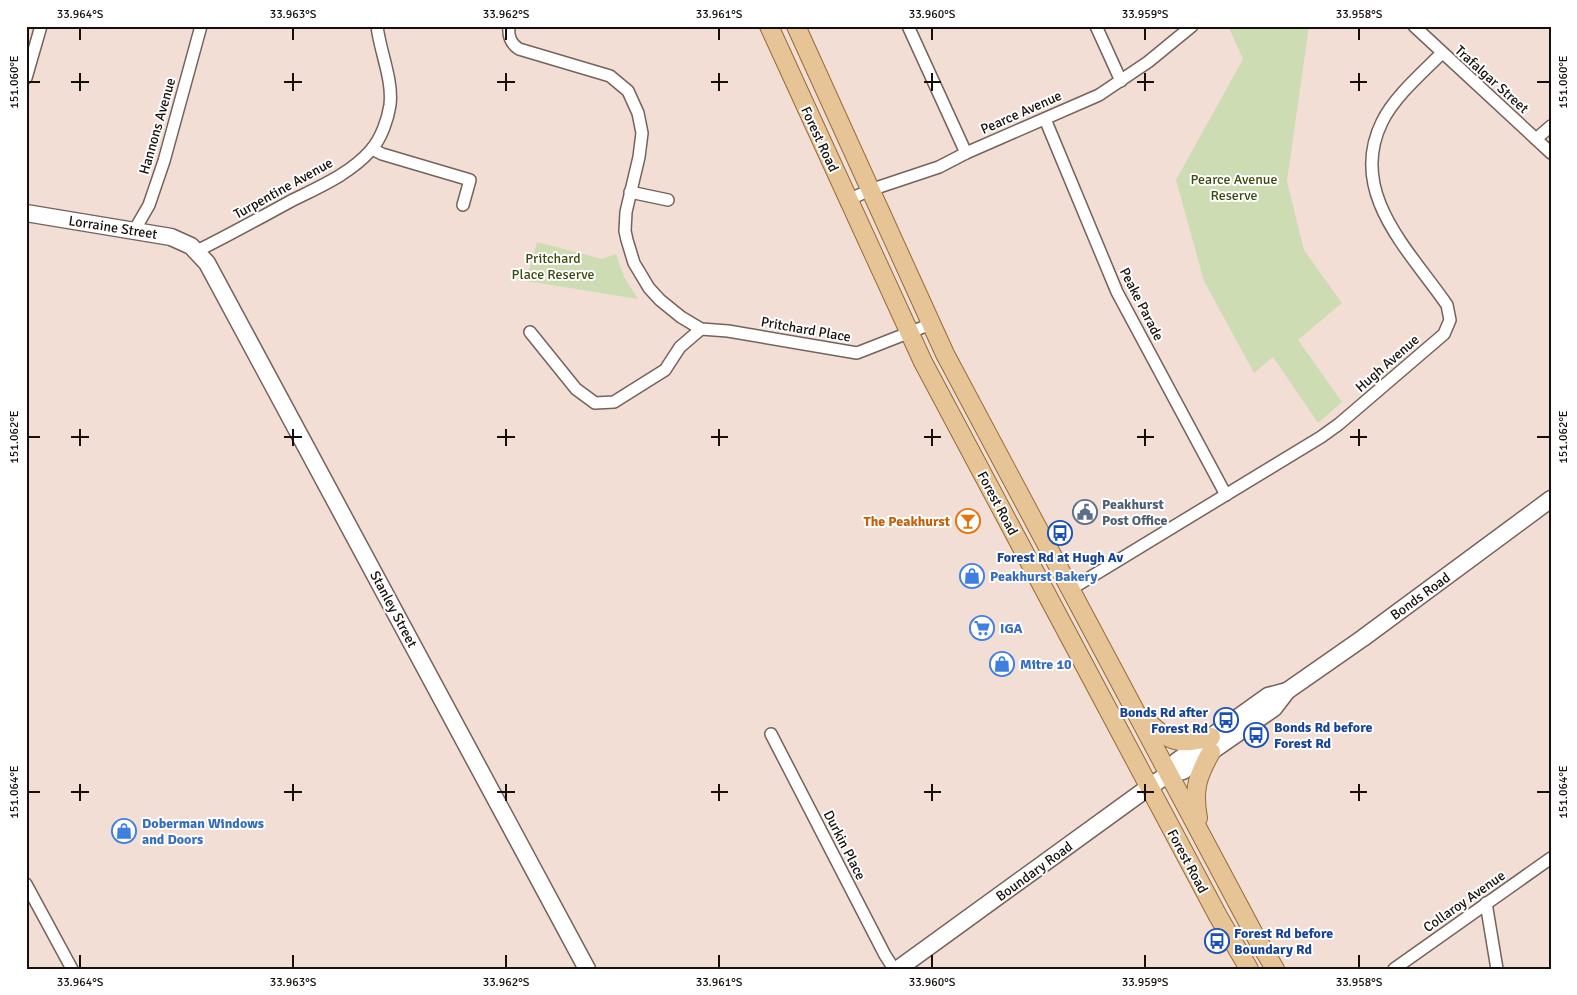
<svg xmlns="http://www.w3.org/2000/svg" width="1577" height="995" viewBox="0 0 1577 995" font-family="Signika,sans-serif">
  <rect width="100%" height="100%" fill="#f3ded5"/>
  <g fill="#cedcb4">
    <path d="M1228,26H1309L1287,181L1304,250L1342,303L1298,340L1342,402L1318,423L1273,357L1254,373L1204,281L1176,180L1243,59Z"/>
    <path d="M537,242L602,259L616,254L624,277L638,299L526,281Z"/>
  </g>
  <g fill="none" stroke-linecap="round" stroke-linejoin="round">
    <defs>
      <g id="street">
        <path d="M509,26C508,36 510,43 519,49L610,76L628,91L638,113L642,133L639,157L626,212L625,231L627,240L634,263L649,288L660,300L681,317L701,329L728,331L857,353L931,324"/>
        <path d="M908,26L966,153"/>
        <path d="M1096,26L1121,81"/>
        <path d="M1414,26L1551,153"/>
        <path d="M26,78L41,26"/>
        <path d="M1045,119L1117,292L1226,495"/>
        <path d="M1536,139L1551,126"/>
        <path d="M372,149L382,154L470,180L463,205"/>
        <path d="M630,192L668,200"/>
        <path d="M848,200L870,190L939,167L966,153L1099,95L1148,62L1192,26"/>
        <path d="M134,231L149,205L164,161L201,26"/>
        <path d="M197,251C229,235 260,218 291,201C319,187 350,174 371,150C381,139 388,119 390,105C393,79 380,52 377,26"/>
        <path d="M530,332L576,389L595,403L614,402L665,370L680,347L701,329"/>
        <path d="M1071,589L1321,437L1339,424L1444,334L1450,320L1447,305C1410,251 1347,193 1382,122C1394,97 1422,73 1442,53"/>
        <path d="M771,734L885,955L894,969"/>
        <path d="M26,884L72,969"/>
        <path d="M1486,903L1497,969"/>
        <path d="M1394,969L1551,858"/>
      </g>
      <g id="secondary">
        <path d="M26,213L171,237L191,246L207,263L587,969"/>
        <path d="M1170,773L1177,761L1268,696L1287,691"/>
        <path d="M898,969L1149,787L1170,773L1183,771L1274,708L1287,691L1363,638L1551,499"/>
      </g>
      <g id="primary">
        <path d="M769,26L923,362L1218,916L1249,969"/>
        <path d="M796,26L945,354L1253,932L1275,969"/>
        <path d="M1145,719C1169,743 1179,745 1211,737"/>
        <path d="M1198,818C1193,790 1197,777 1211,752"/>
      </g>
    </defs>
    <use href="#street" stroke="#74625b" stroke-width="14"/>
    <use href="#secondary" stroke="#74625b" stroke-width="19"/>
    <use href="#primary" stroke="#936c37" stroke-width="20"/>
    <use href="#street" stroke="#fff" stroke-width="11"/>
    <use href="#secondary" stroke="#fff" stroke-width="16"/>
    <use href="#primary" stroke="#e7c495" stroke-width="18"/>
  </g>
  <path fill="none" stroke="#16100c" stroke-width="2" d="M80,28V40M293,28V40M506,28V40M719,28V40M932,28V40M1145,28V40M1359,28V40M80,73V91M293,73V91M506,73V91M719,73V91M932,73V91M1145,73V91M1359,73V91M28,82H40M71,82H89M284,82H302M497,82H515M711,82H728M924,82H941M1137,82H1154M1350,82H1367M1537,82H1550M80,429V446M293,429V446M506,429V446M719,429V446M932,429V446M1145,429V446M1359,429V446M28,437H40M71,437H89M284,437H302M497,437H515M711,437H728M924,437H941M1137,437H1154M1350,437H1367M1537,437H1550M80,784V801M293,784V801M506,784V801M719,784V801M932,784V801M1145,784V801M1359,784V801M28,792H40M71,792H89M284,792H302M497,792H515M711,792H728M924,792H941M1137,792H1154M1350,792H1367M1537,792H1550M80,955V968M293,955V968M506,955V968M719,955V968M932,955V968M1145,955V968M1359,955V968"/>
  <defs>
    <symbol id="civic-ring" viewBox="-11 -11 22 22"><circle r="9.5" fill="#fff" stroke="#5c6f8a" stroke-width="1.5"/><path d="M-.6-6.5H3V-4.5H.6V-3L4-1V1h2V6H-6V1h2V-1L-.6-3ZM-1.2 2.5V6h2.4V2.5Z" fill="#5c6f8a"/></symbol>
    <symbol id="bar-ring" viewBox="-11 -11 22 22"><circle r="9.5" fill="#fff" stroke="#e8710a" stroke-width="1.5"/><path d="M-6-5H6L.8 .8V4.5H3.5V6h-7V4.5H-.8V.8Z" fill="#e8710a"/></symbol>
    <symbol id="bus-ring" viewBox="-11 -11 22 22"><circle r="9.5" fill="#fff" stroke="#1a4fb4" stroke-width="1.5"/><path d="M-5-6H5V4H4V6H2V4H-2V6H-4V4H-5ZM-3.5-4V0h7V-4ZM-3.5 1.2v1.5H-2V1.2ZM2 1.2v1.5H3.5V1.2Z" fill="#1a4fb4"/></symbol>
    <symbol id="shop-ring" viewBox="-11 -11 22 22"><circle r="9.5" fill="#fff" stroke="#3f7fe0" stroke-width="1.5"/><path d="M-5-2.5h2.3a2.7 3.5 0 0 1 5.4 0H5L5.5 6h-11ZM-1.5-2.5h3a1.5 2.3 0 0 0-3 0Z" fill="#3f7fe0"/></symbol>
    <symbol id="supermarket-ring" viewBox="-11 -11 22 22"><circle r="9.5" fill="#fff" stroke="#3f7fe0" stroke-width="1.5"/><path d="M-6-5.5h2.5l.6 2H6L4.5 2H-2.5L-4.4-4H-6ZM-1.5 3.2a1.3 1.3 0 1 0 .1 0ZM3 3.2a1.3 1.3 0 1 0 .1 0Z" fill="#3f7fe0"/></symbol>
  </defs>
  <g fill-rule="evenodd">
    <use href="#civic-ring" x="1071" y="498" width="28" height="28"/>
    <use href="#bar-ring" x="954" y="507" width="28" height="28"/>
    <use href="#bus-ring" x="1046" y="519" width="28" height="28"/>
    <use href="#shop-ring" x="958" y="562" width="28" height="28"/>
    <use href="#supermarket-ring" x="968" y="614" width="28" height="28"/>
    <use href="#shop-ring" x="988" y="650" width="28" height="28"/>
    <use href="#bus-ring" x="1212" y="706" width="28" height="28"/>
    <use href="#bus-ring" x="1242" y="721" width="28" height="28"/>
    <use href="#shop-ring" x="110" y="817" width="28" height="28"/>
    <use href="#bus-ring" x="1203" y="927" width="28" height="28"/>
  </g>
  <g text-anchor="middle" stroke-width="4" stroke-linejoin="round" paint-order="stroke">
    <g font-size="14" fill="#16100c" stroke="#fff">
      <text transform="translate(1492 79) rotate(42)" y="5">Trafalgar Street</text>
      <text transform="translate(1021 112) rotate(-24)" y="5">Pearce Avenue</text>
      <text transform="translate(157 126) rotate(-74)" y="5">Hannons Avenue</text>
      <text transform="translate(820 139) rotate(65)" y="5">Forest Road</text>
      <text transform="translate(283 188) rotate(-29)" y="5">Turpentine Avenue</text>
      <text transform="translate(113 227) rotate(9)" y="5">Lorraine Street</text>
      <text transform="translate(1142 304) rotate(63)" y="5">Peake Parade</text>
      <text transform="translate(806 329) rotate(10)" y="5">Pritchard Place</text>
      <text transform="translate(1387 363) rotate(-41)" y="5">Hugh Avenue</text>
      <text transform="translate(998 503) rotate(62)" y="5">Forest Road</text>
      <text transform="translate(1420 596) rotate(-36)" y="5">Bonds Road</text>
      <text transform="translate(394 609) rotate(62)" y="5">Stanley Street</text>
      <text transform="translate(845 845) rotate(63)" y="5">Durkin Place</text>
      <text transform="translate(1188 861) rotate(62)" y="5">Forest Road</text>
      <text transform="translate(1034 871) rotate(-36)" y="5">Boundary Road</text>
      <text transform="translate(1464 901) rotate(-35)" y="5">Collaroy Avenue</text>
    </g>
    <g font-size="14" fill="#3b4b0e" stroke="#fff">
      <text x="1234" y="184">Pearce Avenue<tspan x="1234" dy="16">Reserve</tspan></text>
      <text x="553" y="263">Pritchard<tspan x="553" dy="16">Place Reserve</tspan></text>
    </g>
    <g font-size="14" font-weight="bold" fill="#4e5e75" stroke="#fff" text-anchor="start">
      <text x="1102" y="509">Peakhurst<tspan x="1102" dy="16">Post Office</tspan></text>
    </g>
    <g font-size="14" font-weight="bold" fill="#c56008" stroke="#fff" text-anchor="end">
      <text x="950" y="526">The Peakhurst</text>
    </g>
    <g font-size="14" font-weight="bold" fill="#164399" stroke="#fff" text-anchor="start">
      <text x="1060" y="562" text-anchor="middle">Forest Rd at Hugh Av</text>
      <text x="1208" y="717" text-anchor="end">Bonds Rd after<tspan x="1208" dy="16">Forest Rd</tspan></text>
      <text x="1274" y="732">Bonds Rd before<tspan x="1274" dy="16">Forest Rd</tspan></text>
      <text x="1234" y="938">Forest Rd before<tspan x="1234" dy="16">Boundary Rd</tspan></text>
    </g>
    <g font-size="14" font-weight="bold" fill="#366cbe" stroke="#fff" text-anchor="start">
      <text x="990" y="581">Peakhurst Bakery</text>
      <text x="1000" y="633">IGA</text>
      <text x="1020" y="669">Mitre 10</text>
      <text x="142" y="828">Doberman Windows<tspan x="142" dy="16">and Doors</tspan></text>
    </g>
  </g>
  <rect width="1577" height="995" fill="none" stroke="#ffffff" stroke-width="55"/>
  <rect x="28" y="28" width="1522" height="940" fill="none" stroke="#16100c" stroke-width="2"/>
  <g font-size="12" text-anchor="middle" fill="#16100c">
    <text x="80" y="18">33.964°S</text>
    <text x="293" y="18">33.963°S</text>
    <text x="506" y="18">33.962°S</text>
    <text x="719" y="18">33.961°S</text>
    <text x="932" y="18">33.960°S</text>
    <text x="1145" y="18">33.959°S</text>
    <text x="1359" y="18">33.958°S</text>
    <text transform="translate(1563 82) rotate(-90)" y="4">151.060°E</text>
    <text transform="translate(14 82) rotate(-90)" y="4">151.060°E</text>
    <text transform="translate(1563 437) rotate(-90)" y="4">151.062°E</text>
    <text transform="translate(14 437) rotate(-90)" y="4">151.062°E</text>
    <text transform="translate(1563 792) rotate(-90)" y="4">151.064°E</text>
    <text transform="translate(14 792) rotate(-90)" y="4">151.064°E</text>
    <text x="80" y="986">33.964°S</text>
    <text x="293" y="986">33.963°S</text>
    <text x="506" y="986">33.962°S</text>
    <text x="719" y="986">33.961°S</text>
    <text x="932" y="986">33.960°S</text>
    <text x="1145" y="986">33.959°S</text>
    <text x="1359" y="986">33.958°S</text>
  </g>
</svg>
